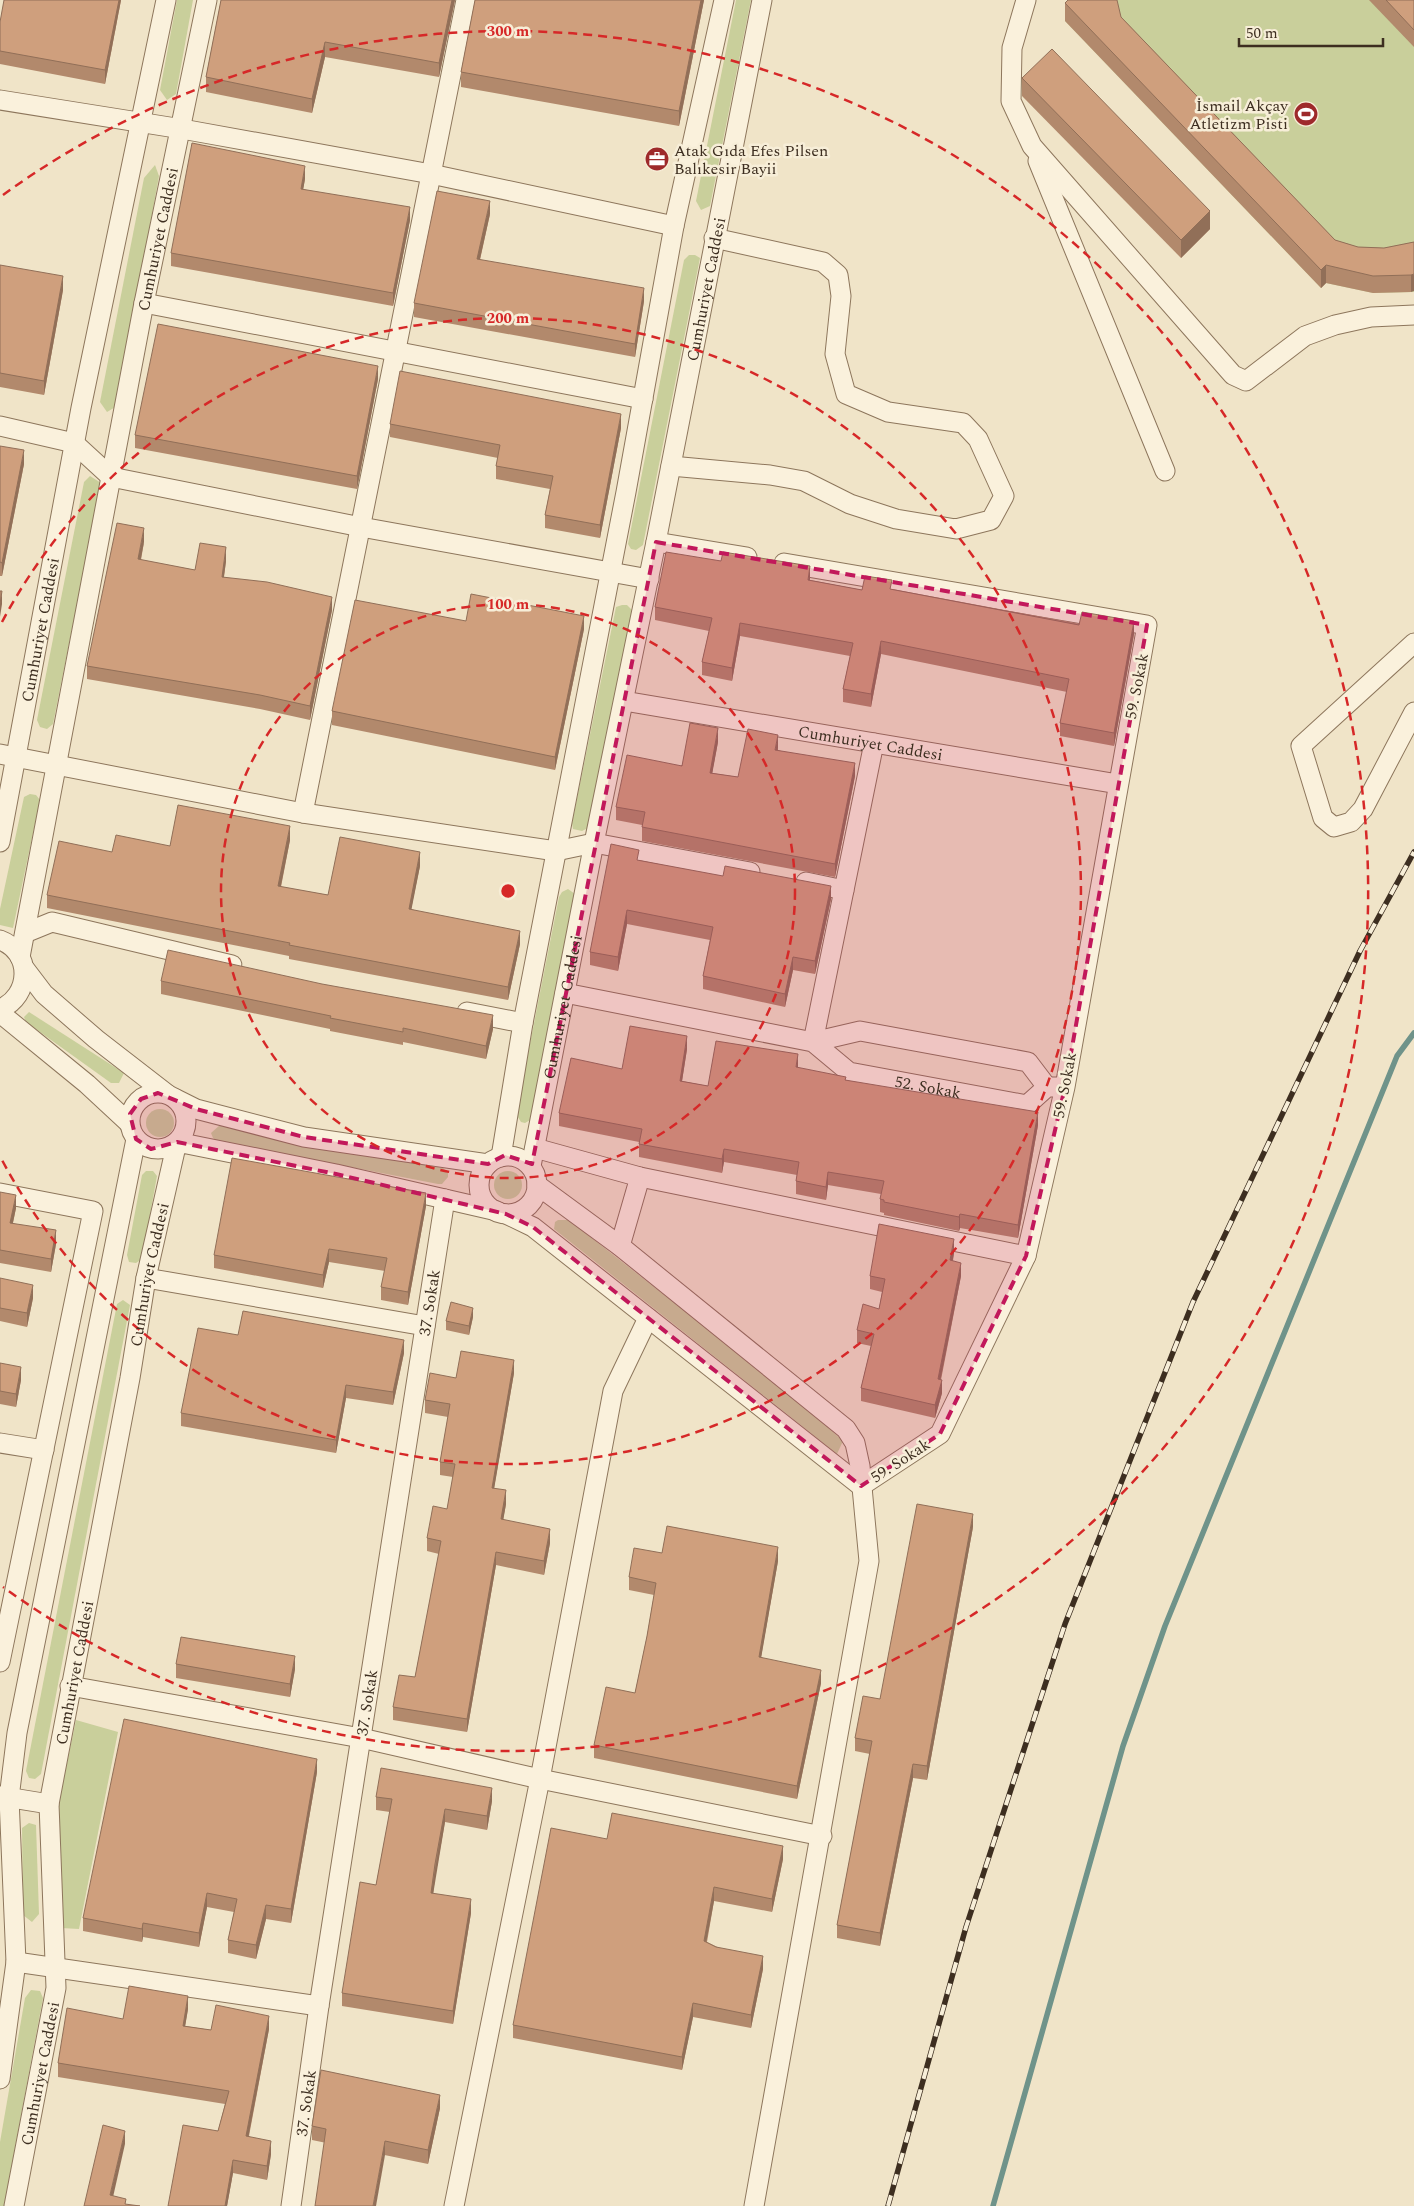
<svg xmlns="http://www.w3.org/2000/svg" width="1414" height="2206" viewBox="0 0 1414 2206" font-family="Spectral,serif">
  <rect width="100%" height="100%" fill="#f0e4c8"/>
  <g fill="#c9cf9b">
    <path d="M177,0H193L176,94L167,100L160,90Z"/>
    <path d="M736,0H751L710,206L701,210L696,201Z"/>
    <path d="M1083,0H1414V292L1373,293L1326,283L1321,288L1065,21Z"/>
    <path d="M155,165L159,176L117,406L107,412L100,402L144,178Z"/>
    <path d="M689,255H695L700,258L643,545L636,550L631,549L628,544L684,260Z"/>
    <path d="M90,476L101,483L53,724L47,729L40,727L37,720L84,482Z"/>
    <path d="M622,605H627L632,610L588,828L582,831L573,829L572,823L616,607Z"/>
    <path d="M30,794L36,795L40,800L13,928L0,925V909L24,797Z"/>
    <path d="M568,889L575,894L532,1119L525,1123L521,1122L516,1114L559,897L562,892Z"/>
    <path d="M29,1012L124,1073L119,1083H111L26,1022L24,1017Z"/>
    <circle cx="160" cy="1123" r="14"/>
    <path d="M220,1125L443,1168L448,1172V1177L442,1184H438L217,1141L213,1138L211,1133Z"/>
    <circle cx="508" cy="1185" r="14"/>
    <path d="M146,1171H153L157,1176L142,1259L136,1263L129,1262L127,1255L142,1175Z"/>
    <path d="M558,1220H569L799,1401L843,1441L837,1454L554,1229L555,1222Z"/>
    <path d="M123,1300L130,1305L41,1774L35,1779L29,1778L26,1771L117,1304Z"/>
    <path d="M76,1720L118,1732L79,1929L61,1928L59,1802Z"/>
    <path d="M29,1823L36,1825L39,1914L32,1922L23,1915L22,1828Z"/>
    <path d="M31,1990L40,1991L43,1998L4,2206H0V2142L25,1998Z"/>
  </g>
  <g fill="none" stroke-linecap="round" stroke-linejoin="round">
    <path stroke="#6f938a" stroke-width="5.5" d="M993,2206L1123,1746L1165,1626L1397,1056L1414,1033"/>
    <defs>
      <g id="minor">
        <path d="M1026,0L1012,48L1011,101L1032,146L1233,375L1246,381L1305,336L1335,325L1371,317L1414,315"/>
        <path d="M0,100L182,129L431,174L674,226"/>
        <path d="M1038,161L1165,471"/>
        <path d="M144,303L643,399"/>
        <path d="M0,426L74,443L111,477L361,527L649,579"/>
        <path d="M671,466L770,475L804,481L850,504L896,519L956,529L991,520L1004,496L978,439L963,423L888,412L846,394L835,354L841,296L838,275L823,262L714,238"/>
        <path d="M656,542L747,557"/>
        <path d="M784,563L1147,625L1065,1087L1026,1256L940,1434L861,1486"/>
        <path d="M1414,643L1301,746L1323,818L1334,827L1351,822L1363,809L1414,712"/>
        <path id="s1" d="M624,701L1118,784"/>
        <path d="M874,743L813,1042L860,1031L1028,1062L1047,1087"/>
        <path d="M0,754L303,813L556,851L594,843L750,872"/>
        <path d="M303,813L466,0"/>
        <path id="s2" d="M0,842L81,408L166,0"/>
        <path d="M806,882L844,890"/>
        <path d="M25,933L52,922L232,965"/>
        <path d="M0,940C33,952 31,996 0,1009"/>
        <path id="s3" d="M20,957L144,303L207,0"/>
        <path d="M25,969L44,994L96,1039L167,1094"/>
        <path id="s4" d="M565,993L813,1042L849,1072L1027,1105L1047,1087H1059"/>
        <path d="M467,1012L523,1023"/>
        <path d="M0,1013L87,1084L129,1123"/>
        <circle cx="158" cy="1121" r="28"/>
        <path d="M176,1099L196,1109L304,1137L488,1164"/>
        <path d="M535,1148L640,1177L1026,1256"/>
        <circle cx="508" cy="1185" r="29"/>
        <path d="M501,1157L523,1023L626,492L674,226L724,0"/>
        <path id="s5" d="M531,1166L594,843L656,542L762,0"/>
        <path d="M537,1185L620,1246L846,1429L855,1443L860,1466L869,1561L754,2206"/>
        <path d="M0,1193L93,1211L0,1662"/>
        <path d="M506,1214L533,1227L861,1486"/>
        <path d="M620,1246L640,1177"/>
        <path d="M146,1278L425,1326"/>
        <path d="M0,1443L44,1450"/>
        <path d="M70,1686L361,1738L540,1779L822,1836"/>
        <path d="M0,1796L49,1804"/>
        <path d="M16,1962L319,2006"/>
        <path d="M0,2079L16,1962L9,1798L17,1733L136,1139"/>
        <path id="s6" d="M14,2206L56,1988L49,1804L130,1378L146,1278L177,1142L336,1174L497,1211"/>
        <path id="s7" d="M291,2206L319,2006L445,1199"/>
        <path d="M454,2206L540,1779L613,1391L648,1318"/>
      </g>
    </defs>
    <use href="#minor" stroke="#8d765c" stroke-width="21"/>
    <use href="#minor" stroke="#faf1dc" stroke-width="19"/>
    <defs>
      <path id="rail" d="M888,2206L966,1927L1065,1624L1193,1302L1360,951L1414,852"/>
    </defs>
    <use href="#rail" stroke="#3d2e20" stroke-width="5.5"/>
    <use href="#rail" stroke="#f7eed8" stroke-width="4" stroke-dasharray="11" stroke-linecap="butt"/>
  </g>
  <g fill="#b2896c">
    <path d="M121,0L105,84L0,64V22Z"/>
    <path d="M221,0H455L439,77L325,57L312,113L206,92V77Z"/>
    <path d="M475,0H704L679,126L461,87V72Z"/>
    <path d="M1369,0H1414V47Z"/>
    <path d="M1065,3L1121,17L1335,240L1358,247L1384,248L1414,242L1411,292L1373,293L1326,283L1321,288L1065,21Z"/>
    <path d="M1022,78L1210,229L1181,258L1022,96Z"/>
    <path d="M305,179L303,189L410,220L393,306L171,266V253Z"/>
    <path d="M490,214L480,260L644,301L635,357L414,317V303Z"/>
    <path d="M0,265L63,290L44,395L0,387Z"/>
    <path d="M378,379L357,489L135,448V435Z"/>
    <path d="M390,424L621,428L600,538L545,528V515L550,489L496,479V466L498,458L390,437Z"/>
    <path d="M0,446L24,464L2,576H0Z"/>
    <path d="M144,542L141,560L195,570L226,561L224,577L332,610L310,720L260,709L87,679V666Z"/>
    <path d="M810,580L862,590L892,589L1134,634L1114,746L1060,736V723L1067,692L881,654L871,707L843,702V689L850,656L740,636L732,681L702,675V662L709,631L655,620V607Z"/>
    <path d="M466,621L584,629L555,770L332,725V711Z"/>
    <path d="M718,742L712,773L738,777L778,748V750L855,776L835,877L642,841V825L616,820V807Z"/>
    <path d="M290,840L281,887L328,895L420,866L411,909L520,944L508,1000L289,959V956L47,908V895L112,852L170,846Z"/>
    <path d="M639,860L831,899L815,974L793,970L785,1007L703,989V976L710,940L627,924L618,971L590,965V952Z"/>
    <path d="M161,981L493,1029L486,1059L403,1042V1045L330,1031V1029L161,994Z"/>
    <path d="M687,1049L682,1081L708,1086L798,1068L846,1080L1038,1125L1018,1238L960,1228L959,1231L884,1215V1213L880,1212V1199L881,1194L828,1185L826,1200L796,1194V1181L797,1175L724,1162L722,1173L639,1157V1142L559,1126V1113L622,1069Z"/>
    <path d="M0,1192L16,1208L13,1223L56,1244L51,1272L0,1263Z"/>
    <path d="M426,1206L408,1305L381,1300V1287L385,1271L329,1262L323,1288L214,1268V1255Z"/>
    <path d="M954,1253L953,1261L961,1276L941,1380L942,1393L935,1418L861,1401V1388L871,1346L857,1343V1330L879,1309L882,1292L870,1289V1276Z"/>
    <path d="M0,1278L33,1298L27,1327L0,1321Z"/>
    <path d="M473,1317L469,1335L446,1330V1321Z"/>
    <path d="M238,1335L404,1353L393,1405L346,1398L336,1453L181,1426V1413Z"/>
    <path d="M0,1363L21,1380L16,1407L0,1404Z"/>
    <path d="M514,1373L494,1488L506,1504L503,1520L550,1543L544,1575L496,1565L467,1732L393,1720V1707L415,1677L439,1554L427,1551V1538L447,1509L453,1477L440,1475V1462L448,1417L425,1413V1400L456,1378Z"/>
    <path d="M973,1527L927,1780L913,1778L880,1946L837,1938V1925L870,1754L855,1751V1738L880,1699Z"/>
    <path d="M662,1553L778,1561L761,1657L821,1683L797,1799L594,1758V1745L635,1693L647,1636L654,1595L629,1590V1577Z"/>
    <path d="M176,1664L295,1669L290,1697L176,1678Z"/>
    <path d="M317,1772L291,1923L266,1919L256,1959L228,1953V1940L234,1912L207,1907L199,1947L143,1937L142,1942L83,1931V1918Z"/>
    <path d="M376,1797L492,1801L487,1830L445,1822L435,1878L433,1894L471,1913L453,2024L342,2006V1993L376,1885L390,1812L376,1810Z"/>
    <path d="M607,1839L783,1859L772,1912L714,1901L707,1942L763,1969L751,2028L693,2017L682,2070L513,2038V2025Z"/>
    <path d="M188,2009L185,2026L211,2030L269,2029L249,2136L271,2154L267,2180L233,2173L227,2206H168L218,2131L225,2104L58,2077V2063L123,2019Z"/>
    <path d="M440,2108L428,2164L312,2140V2126Z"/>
  </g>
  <g fill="#916f58">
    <path d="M119,0H121L105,84V70Z"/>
    <path d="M452,0H455L439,77V63Z"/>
    <path d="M701,0H704L679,126V111Z"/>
    <path d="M325,42V57L312,113V99Z"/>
    <path d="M305,166V179L301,202V189Z"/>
    <path d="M490,201V214L477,272V259Z"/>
    <path d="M410,207V220L393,306V293Z"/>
    <path d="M1210,211V229L1181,258V240Z"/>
    <path d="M1326,265V283L1321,288V270Z"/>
    <path d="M1414,274V291L1411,292V275Z"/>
    <path d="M63,276V290L44,395V381Z"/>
    <path d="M644,288V301L635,357V344Z"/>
    <path d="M378,366V379L357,489V476Z"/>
    <path d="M621,414V428L600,538V525Z"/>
    <path d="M24,450V464L2,576V563Z"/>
    <path d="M144,528V542L138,573V559Z"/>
    <path d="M226,547V561L222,590V577Z"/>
    <path d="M810,566V579L808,593V580Z"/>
    <path d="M2,591V604L0,617V604Z"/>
    <path d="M332,597V610L310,720V706Z"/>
    <path d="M584,616V629L555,770V757Z"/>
    <path d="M1134,621V634L1114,746V733Z"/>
    <path d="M740,623V636L732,681V668Z"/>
    <path d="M881,641V654L871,707V694Z"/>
    <path d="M718,728V742L710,786V773Z"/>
    <path d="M778,735V748L775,763V750Z"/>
    <path d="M855,763V776L835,877V864Z"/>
    <path d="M290,826V840L278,900V886Z"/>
    <path d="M420,852V866L409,922V909Z"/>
    <path d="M831,886V899L815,974V961Z"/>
    <path d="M627,910V924L618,971V957Z"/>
    <path d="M520,931V944L508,1000V987Z"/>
    <path d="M793,957V970L785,1007V994Z"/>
    <path d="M493,1015V1029L486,1059V1046Z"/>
    <path d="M687,1036V1049L680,1094V1081Z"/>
    <path d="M798,1054V1068L796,1067Z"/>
    <path d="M1038,1112V1125L1018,1238V1225Z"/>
    <path d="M724,1149V1162L722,1173V1159Z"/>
    <path d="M828,1172V1185L826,1200V1187Z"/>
    <path d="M426,1193V1206L408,1305V1292Z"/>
    <path d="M16,1195V1208L10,1236V1223Z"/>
    <path d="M960,1214V1228L959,1231V1217Z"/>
    <path d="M56,1230V1244L51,1272V1259Z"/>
    <path d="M954,1239V1253L950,1274V1260Z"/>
    <path d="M329,1249V1262L323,1288V1275Z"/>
    <path d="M961,1263V1276L938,1392V1379Z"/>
    <path d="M33,1285V1298L27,1327V1313Z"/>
    <path d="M473,1308V1317L469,1335V1326Z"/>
    <path d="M404,1340V1353L393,1405V1392Z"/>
    <path d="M514,1360V1373L492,1501V1488Z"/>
    <path d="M21,1367V1380L16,1407V1394Z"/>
    <path d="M942,1380V1393L935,1418V1405Z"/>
    <path d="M346,1385V1398L336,1453V1440Z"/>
    <path d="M506,1490V1504L501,1533V1519Z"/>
    <path d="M973,1514V1527L927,1780V1766Z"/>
    <path d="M550,1529V1543L544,1575V1561Z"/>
    <path d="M778,1547V1561L759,1670V1657Z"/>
    <path d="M496,1552V1565L467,1732V1719Z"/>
    <path d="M295,1656V1669L290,1697V1684Z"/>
    <path d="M821,1670V1683L797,1799V1786Z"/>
    <path d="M317,1759V1772L291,1923V1909Z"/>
    <path d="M913,1764V1778L880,1946V1933Z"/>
    <path d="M492,1788V1801L487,1830V1816Z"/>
    <path d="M445,1809V1822L431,1907V1893Z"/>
    <path d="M783,1846V1859L772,1912V1899Z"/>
    <path d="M714,1887V1901L704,1954V1941Z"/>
    <path d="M207,1893V1907L199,1947V1933Z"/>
    <path d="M471,1899V1913L453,2024V2011Z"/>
    <path d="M266,1905V1919L256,1959V1945Z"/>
    <path d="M143,1923V1937L142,1942V1929Z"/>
    <path d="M763,1956V1969L751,2028V2015Z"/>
    <path d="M188,1996V2009L183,2039V2026Z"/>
    <path d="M693,2003V2017L682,2070V2057Z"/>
    <path d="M269,2016V2029L246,2149V2136Z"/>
    <path d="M440,2095V2108L428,2164V2150Z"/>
    <path d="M125,2131V2144L111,2206L110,2195Z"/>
    <path d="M271,2141V2154L267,2180V2166Z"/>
    <path d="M385,2141V2155L376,2206H373Z"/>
    <path d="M233,2160V2173L227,2206H225Z"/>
  </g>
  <g fill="#cf9f7d" stroke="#916f58">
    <path d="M4,0H119L105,70L0,51V22Z"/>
    <path d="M221,0H452L439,63L325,42L312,99L206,77Z"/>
    <path d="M475,0H701L679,111L461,72Z"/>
    <path d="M1068,0H1117L1121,17L1335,240L1358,247L1384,248L1414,242V274L1411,275L1373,276L1326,265L1321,270L1065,3Z"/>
    <path d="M1386,0H1414V30Z"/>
    <path d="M1052,49L1210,211L1181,240L1022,78Z"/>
    <path d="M192,143L305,166L301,189L410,207L393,293L171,253Z"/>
    <path d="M437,191L490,201L477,259L644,288L635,344L414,303Z"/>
    <path d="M0,265L63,276L44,381L0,373Z"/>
    <path d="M158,324L378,366L357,476L135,435Z"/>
    <path d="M400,371L621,414L600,525L545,515L553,476L496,466L500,445L390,424Z"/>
    <path d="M0,446L24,450L2,563L0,562Z"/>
    <path d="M117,523L144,528L138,559L195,570L200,543L226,547L222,577L267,582L332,597L310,706L260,695L87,666Z"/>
    <path d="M666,552L721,561L723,552L810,566L808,580L862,590L865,576L892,580L890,589L1079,625L1082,612L1134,621L1114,733L1060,723L1069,679L881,641L871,694L843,689L853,643L740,623L732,668L702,662L712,618L655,607Z"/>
    <path d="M0,591H2L0,604Z"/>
    <path d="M471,594L584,616L555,757L332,711L355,600L466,621Z"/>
    <path d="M690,723L718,728L710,773L738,777L748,729L778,735L775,750L855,763L835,864L642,827L645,812L616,807L627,755L682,766Z"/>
    <path d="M178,805L290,826L278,886L328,895L340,837L420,852L409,909L520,931L508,987L289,945L290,943L47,895L59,841L112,852L116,835L170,846Z"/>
    <path d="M611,844L639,850L637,860L723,876L725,866L831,886L815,961L793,957L785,994L703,976L713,927L627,910L618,957L590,952Z"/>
    <path d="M168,950L322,984L493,1015L486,1046L403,1028V1032L330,1018L331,1016L161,981Z"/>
    <path d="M630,1026L687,1036L680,1081L708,1086L716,1041L798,1054L796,1067L846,1077L845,1080L1038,1112L1018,1225L960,1214L959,1217L884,1202V1200L880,1199L884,1181L828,1172L826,1187L796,1181L799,1162L724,1149L722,1159L639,1144L642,1129L559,1113L571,1058L622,1069Z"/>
    <path d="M232,1158L426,1193L408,1292L381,1287L387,1258L329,1249L323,1275L214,1255Z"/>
    <path d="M0,1192L16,1195L10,1223L56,1230L51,1259L0,1250Z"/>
    <path d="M879,1224L954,1239L950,1260L961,1263L938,1379L942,1380L935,1405L861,1388L874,1334L857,1330L863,1304L879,1309L885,1279L870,1276Z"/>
    <path d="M0,1278L33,1285L27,1313L0,1308Z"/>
    <path d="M451,1302L473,1308L469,1326L446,1321Z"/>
    <path d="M243,1311L404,1340L393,1392L346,1385L336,1440L181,1413L198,1328L238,1335Z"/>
    <path d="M461,1351L514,1360L492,1488L506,1490L501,1519L550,1529L544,1561L496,1552L467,1719L393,1707L399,1675L415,1677L441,1541L427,1538L433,1506L447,1509L455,1464L440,1462L450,1404L425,1400L430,1373L456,1378Z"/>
    <path d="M0,1363L21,1367L16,1394L0,1391Z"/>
    <path d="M917,1504L973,1514L927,1766L913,1764L880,1933L837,1925L872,1741L855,1738L863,1696L880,1699Z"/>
    <path d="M667,1526L778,1547L759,1657L821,1670L797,1786L594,1745L606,1687L635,1693L647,1636L656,1583L629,1577L634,1548L662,1553Z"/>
    <path d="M181,1637L295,1656L290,1684L176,1664Z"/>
    <path d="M124,1719L317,1759L291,1909L266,1905L256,1945L228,1940L237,1899L207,1893L199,1933L143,1923L142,1929L83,1918Z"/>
    <path d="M381,1768L492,1788L487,1816L445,1809L435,1864L431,1893L471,1899L453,2011L342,1993L360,1882L376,1885L392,1799L376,1797Z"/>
    <path d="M612,1813L783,1846L772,1899L714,1887L704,1941L716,1947L763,1956L751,2015L693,2003L682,2057L513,2025L551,1828L607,1839Z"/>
    <path d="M129,1986L188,1996L183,2026L211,2030L216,2005L269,2016L246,2136L271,2141L267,2166L233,2160L225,2206H168L183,2125L218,2131L229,2091L58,2063L67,2008L123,2019Z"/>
    <path d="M321,2070L440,2095L428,2150L385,2141L373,2206H315L326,2129L312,2126Z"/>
    <path d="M103,2125L125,2131L110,2195L126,2199L125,2204L140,2206H84Z"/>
  </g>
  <path fill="#c2185b" fill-opacity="0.2" stroke="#c2185b" stroke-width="4" stroke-dasharray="10 6" stroke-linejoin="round" d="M656,542L1147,625L1065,1087L1026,1256L940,1434L861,1486L533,1227L506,1214L336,1174L177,1142L151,1149L136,1139L130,1114L141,1099L158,1093L196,1109L304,1137L488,1164L505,1155L532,1164Z"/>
  <g fill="none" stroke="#d62828" stroke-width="2.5" stroke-dasharray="9 6">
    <circle cx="508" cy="891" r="287"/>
    <path d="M2 622A573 573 0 1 1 2 1160"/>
    <path d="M3 195A860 860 0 1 1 3 1587"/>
  </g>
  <defs>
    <symbol id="stadium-disc" viewBox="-11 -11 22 22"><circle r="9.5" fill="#9e2a2b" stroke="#f7eed8"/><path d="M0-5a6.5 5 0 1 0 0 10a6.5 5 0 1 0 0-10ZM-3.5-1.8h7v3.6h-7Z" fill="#fff"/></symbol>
    <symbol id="office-disc" viewBox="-11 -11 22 22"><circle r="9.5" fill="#9e2a2b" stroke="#f7eed8"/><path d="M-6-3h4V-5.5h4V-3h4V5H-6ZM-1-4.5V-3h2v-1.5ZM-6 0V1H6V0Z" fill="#fff"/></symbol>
  </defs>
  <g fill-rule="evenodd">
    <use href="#stadium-disc" x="1292" y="100" width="28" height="28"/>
    <use href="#office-disc" x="643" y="145" width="28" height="28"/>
  </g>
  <g text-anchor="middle" stroke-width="5" stroke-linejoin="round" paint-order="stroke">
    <g font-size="16" fill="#3d2e20" stroke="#f7eed8" text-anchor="end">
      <text x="1288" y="111">İsmail Akçay<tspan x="1288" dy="18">Atletizm Pisti</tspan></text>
      <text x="674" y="156" text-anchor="start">Atak Gıda Efes Pilsen<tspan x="674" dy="18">Balıkesir Bayii</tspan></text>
    </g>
    <g font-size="16" fill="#3d2e20" stroke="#f7eed8">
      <text dy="6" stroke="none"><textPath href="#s3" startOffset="731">Cumhuriyet Caddesi</textPath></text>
      <text dy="6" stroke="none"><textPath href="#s5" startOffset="894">Cumhuriyet Caddesi</textPath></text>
      <text dy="6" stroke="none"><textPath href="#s2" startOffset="216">Cumhuriyet Caddesi</textPath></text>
      <text transform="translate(1136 686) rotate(-79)" y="6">59. Sokak</text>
      <text dy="6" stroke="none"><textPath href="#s1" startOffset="250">Cumhuriyet Caddesi</textPath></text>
      <text dy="6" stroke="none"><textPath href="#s5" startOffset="162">Cumhuriyet Caddesi</textPath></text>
      <text transform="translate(1064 1085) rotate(-79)" y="6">59. Sokak</text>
      <text dy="6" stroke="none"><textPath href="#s4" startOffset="380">52. Sokak</textPath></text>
      <text dy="6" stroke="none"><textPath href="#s6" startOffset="945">Cumhuriyet Caddesi</textPath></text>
      <text dy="6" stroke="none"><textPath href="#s7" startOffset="914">37. Sokak</textPath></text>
      <text transform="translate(900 1460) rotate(-33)" y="6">59. Sokak</text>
      <text dy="6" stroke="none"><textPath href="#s6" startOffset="540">Cumhuriyet Caddesi</textPath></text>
      <text dy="6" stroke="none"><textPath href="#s7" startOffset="509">37. Sokak</textPath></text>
      <text dy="6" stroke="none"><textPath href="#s6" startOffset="135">Cumhuriyet Caddesi</textPath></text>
      <text dy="6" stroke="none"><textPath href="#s7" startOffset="104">37. Sokak</textPath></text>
    </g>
  </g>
  <circle cx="508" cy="891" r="8" fill="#d62828" stroke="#f7eed8" stroke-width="2.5"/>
  <g font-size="15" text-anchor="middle" font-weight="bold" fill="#d62828" stroke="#f7eed8" stroke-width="5" stroke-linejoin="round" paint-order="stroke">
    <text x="508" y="36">300 m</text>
    <text x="508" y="323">200 m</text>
    <text x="508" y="609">100 m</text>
  </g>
  <path d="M1239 38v8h144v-8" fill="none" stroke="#3d2e20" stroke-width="2.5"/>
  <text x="1246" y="38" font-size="15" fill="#3d2e20" stroke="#f7eed8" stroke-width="4" paint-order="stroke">50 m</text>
</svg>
